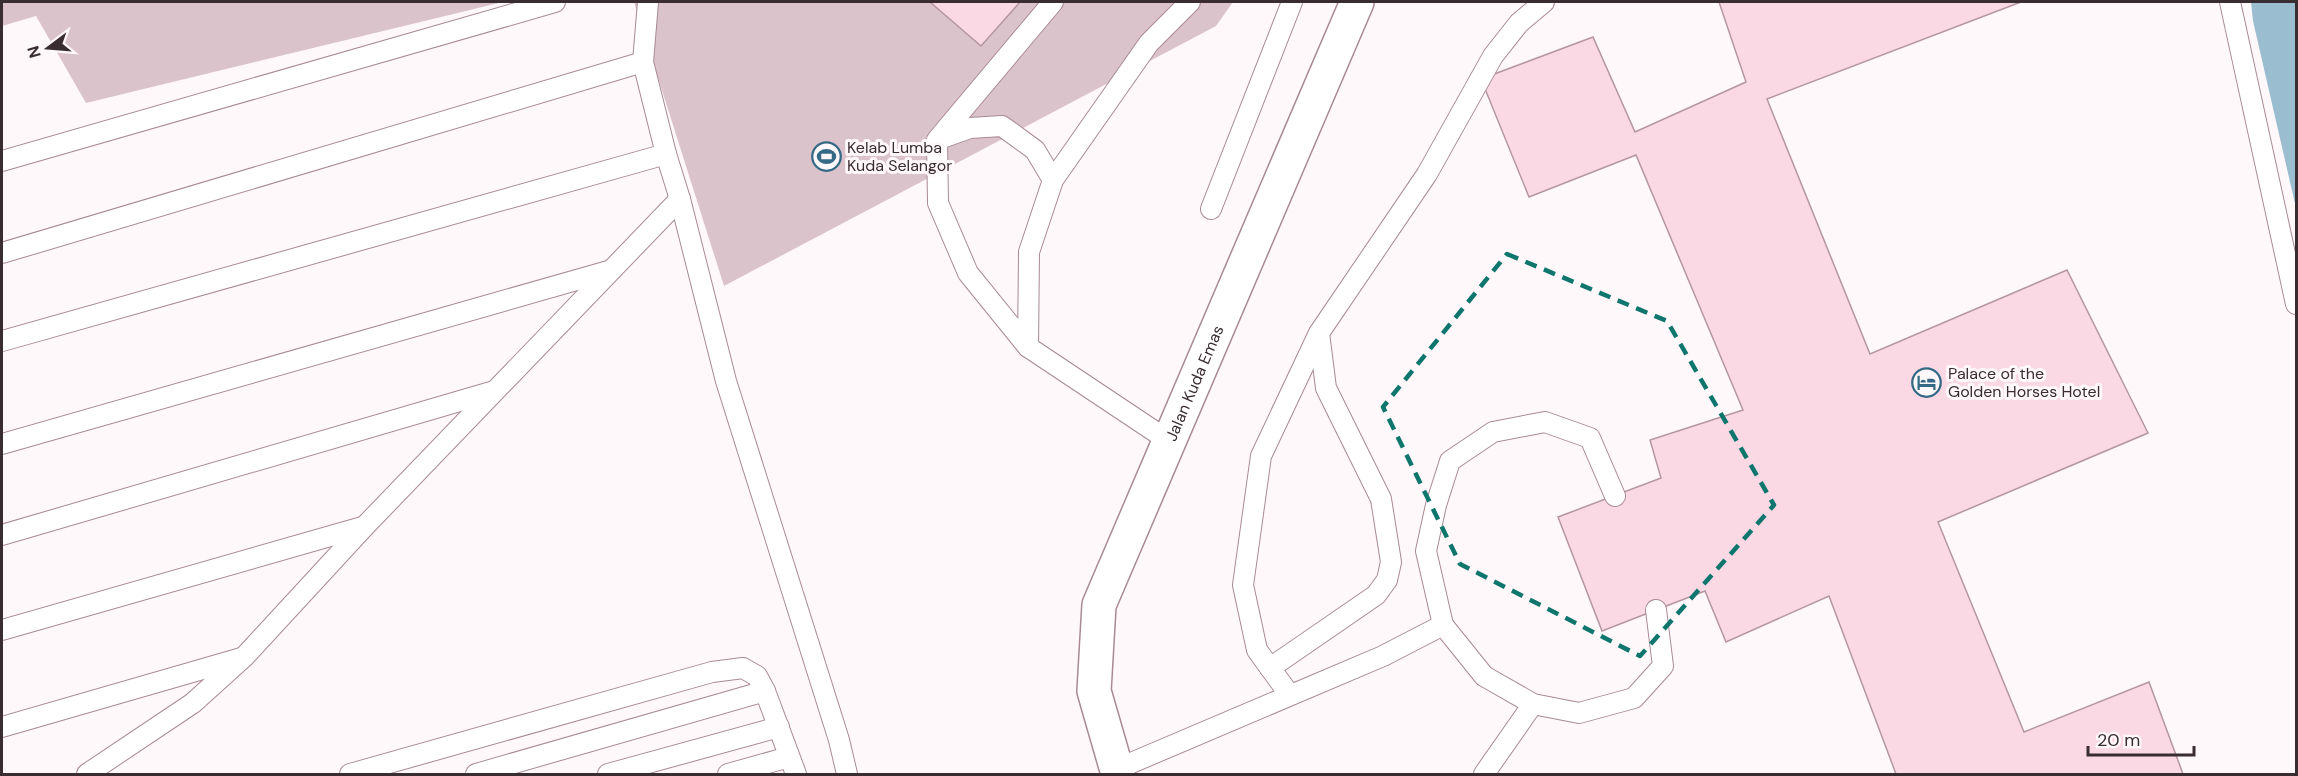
<svg xmlns="http://www.w3.org/2000/svg" width="2298" height="776" viewBox="0 0 2298 776" font-family="'DM Sans',sans-serif">
  <rect width="100%" height="100%" fill="#fff8fb"/>
  <g fill="#dbc3cc">
    <path d="M2,2H503L86,103L36,16L2,26Z"/>
    <path d="M634,2H1233L1216,26L724,286Z"/>
  </g>
  <path fill="#9abdd0" d="M2251,2H2296V208L2253,21Z"/>
  <g fill="#fad9e5" stroke="#b496a2" stroke-width="1.5">
    <path d="M930,2H1020L981,46Z"/>
    <path d="M1719,2H2021L1767,99L1870,354L2067,270L2148,433L1938,522L2024,732L2149,682L2183,774H1896L1829,596L1726,642L1705,591L1602,631L1558,517L1661,478L1650,440L1743,410L1636,155L1529,197L1481,79L1593,37L1635,132L1746,82Z"/>
  </g>
  <g fill="none" stroke-linecap="round" stroke-linejoin="round">
    <defs>
      <g id="lane">
        <path d="M648,2L643,62L666,154L680,199L726,381L839,740L847,774"/>
        <path d="M1053,2L937,140L938,203L968,273L1028,347L1169,441"/>
        <path d="M2230,2L2296,304"/>
        <path d="M939,139L970,128L1002,126L1035,150L1053,180"/>
        <path d="M2,161L555,2"/>
        <path d="M1211,209L1292,2"/>
        <path d="M2,253L643,62"/>
        <path d="M2,341L666,154"/>
        <path d="M1028,347L1029,252L1053,180L1149,43L1190,2"/>
        <path d="M2,444L608,271"/>
        <path d="M2,535L494,391"/>
        <path d="M1443,625L1484,676L1533,704L1579,713L1634,698L1663,666L1656,610"/>
        <path d="M2,630L362,527"/>
        <path d="M1270,668L1376,595L1387,580L1391,562L1381,499L1326,388L1319,333"/>
        <path d="M1289,694L1257,650L1243,585L1261,456L1319,333L1427,174L1493,56L1519,23L1544,2"/>
        <path d="M2,727L241,658"/>
        <path d="M1117,769L1383,656L1443,625L1426,551L1436,505L1450,461L1493,432L1545,422L1590,438L1615,496"/>
        <path d="M87,774L193,703L245,656L364,527L680,199"/>
        <path d="M350,774L712,672L743,668L757,676L765,691L796,774"/>
        <path d="M476,774L765,691"/>
        <path d="M608,774L779,727"/>
        <path d="M728,774L789,757"/>
        <path d="M1484,774L1533,704"/>
      </g>
      <g id="secondary">
        <path id="s1" d="M1118,774L1094,691L1099,605L1357,2"/>
      </g>
    </defs>
    <use href="#lane" stroke="#a88a95" stroke-width="22"/>
    <use href="#secondary" stroke="#a88a95" stroke-width="36"/>
    <use href="#lane" stroke="#fff" stroke-width="20"/>
    <use href="#secondary" stroke="#fff" stroke-width="33"/>
  </g>
  <path fill="none" stroke="#0f766e" stroke-width="4.5" stroke-dasharray="12 8" stroke-linejoin="round" d="M1507,254L1667,321L1774,505L1640,656L1460,564L1383,407Z"/>
  <defs>
    <symbol id="stadium-ring" viewBox="-11 -11 22 22"><circle r="9.5" fill="#fff8fb" stroke="#346a85" stroke-width="1.5"/><path d="M0-5a6.5 5 0 1 0 0 10a6.5 5 0 1 0 0-10ZM-3.5-1.8h7v3.6h-7Z" fill="#346a85"/></symbol>
    <symbol id="hotel-ring" viewBox="-11 -11 22 22"><circle r="9.5" fill="#fff8fb" stroke="#346a85" stroke-width="1.5"/><path d="M-6-4.5h1.5V1H6V5H4.5V3h-9V5H-6ZM-4 0a1.8 1.8 0 1 1 3.6 0ZM.5 0V-2.5h3Q6-2.5 6 0Z" fill="#346a85"/></symbol>
  </defs>
  <g fill-rule="evenodd">
    <use href="#stadium-ring" x="810" y="140" width="33" height="33"/>
    <use href="#hotel-ring" x="1910" y="366" width="33" height="33"/>
  </g>
  <g text-anchor="middle" stroke-width="6" stroke-linejoin="round" paint-order="stroke">
    <g font-size="16" fill="#3a2d32" stroke="#fff8fb" text-anchor="start">
      <text x="847" y="153">Kelab Lumba<tspan x="847" dy="18">Kuda Selangor</tspan></text>
      <text x="1948" y="379">Palace of the<tspan x="1948" dy="18">Golden Horses Hotel</tspan></text>
    </g>
    <g font-size="16" fill="#3a2d32" stroke="#fff8fb">
      <text dy="6" stroke="none"><textPath href="#s1" startOffset="414">Jalan Kuda Emas</textPath></text>
    </g>
  </g>
  <rect width="2298" height="776" fill="none" stroke="#3a2d32" stroke-width="6"/>
  <g transform="translate(48 48) rotate(254)" stroke="#fff8fb" stroke-width="4.5" paint-order="stroke">
  <path d="M0-4.5L10 22L0 15L-10 22Z" fill="#3a2d32"/>
  <text y="-9" font-size="16" font-weight="bold" text-anchor="middle" fill="#3a2d32">N</text>
  </g>
  <path d="M2088 746v9h106v-9" fill="none" stroke="#3a2d32" stroke-width="3"/>
  <text x="2097" y="746" font-size="18" fill="#3a2d32" stroke="#fff8fb" stroke-width="4.5" paint-order="stroke">20 m</text>
</svg>
